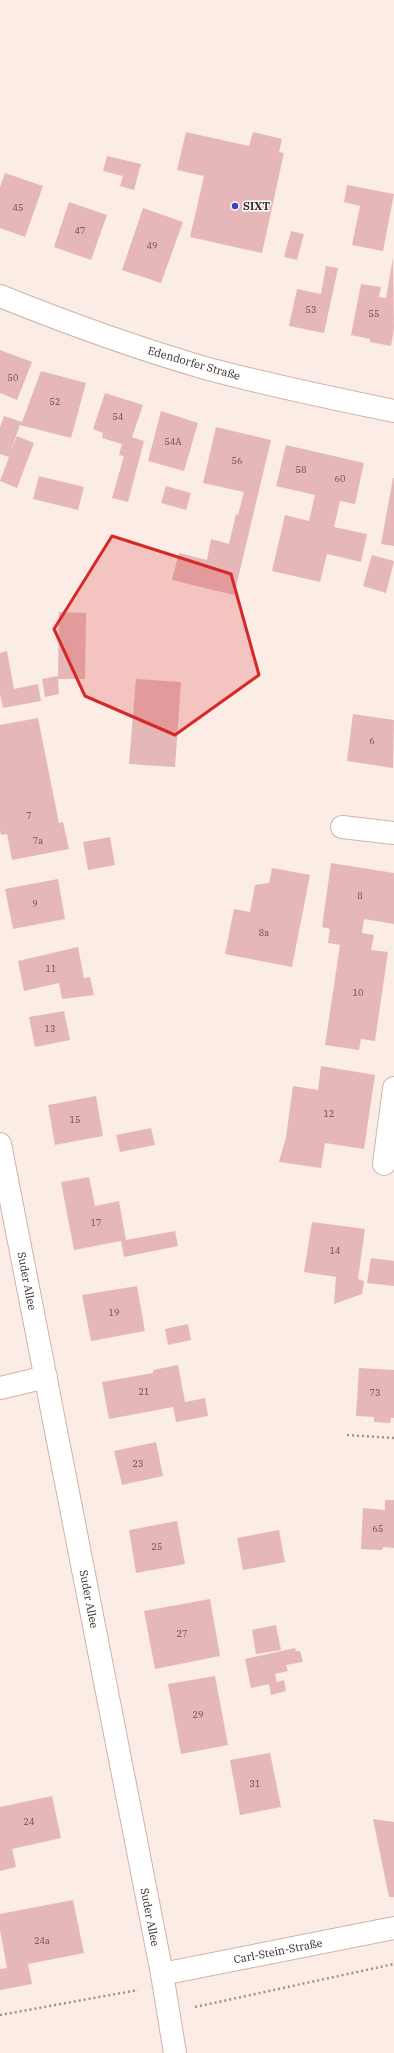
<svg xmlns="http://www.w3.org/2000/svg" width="394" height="2053" viewBox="0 0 394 2053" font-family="'IBM Plex Serif',serif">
  <rect width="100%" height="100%" fill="#fcece6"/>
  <g fill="#e6b7b8">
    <path d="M186,132L249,146L253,132L282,139L279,152L284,153L262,253L190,237L204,176L177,170Z"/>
    <path d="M107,156L141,164L134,190L120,186L123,176L103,171Z"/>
    <path d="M5,173L43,186L25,237L0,228V187Z"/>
    <path d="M347,185L394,194L383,251L352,245L360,206L344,202Z"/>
    <path d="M69,202L107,215L91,260L54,247Z"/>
    <path d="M143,208L183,222L161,283L122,270Z"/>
    <path d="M291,231L304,234L297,260L284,257Z"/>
    <path d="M393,258L394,329L391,346L370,342V339L351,335L361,284L381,287L379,297L386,298Z"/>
    <path d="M326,266L338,268L324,333L289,326L297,289L321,294Z"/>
    <path d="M0,350L32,362L17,400L0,393Z"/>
    <path d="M41,371L86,383L71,438L20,425L10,453L17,436L34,443L17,488L0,481L9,457L0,454V427L4,416L22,422Z"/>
    <path d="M105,393L143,405L132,437L144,441L128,502L112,498L124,456L119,455L122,444L102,438L103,433L93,429Z"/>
    <path d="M161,411L198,423L184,471L148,461Z"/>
    <path d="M216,427L271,440L234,595L172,580L179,553L207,560L211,539L229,544L236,514L238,515L244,492L203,483Z"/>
    <path d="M286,445L364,463L355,504L340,501L334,527L367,534L361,562L327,554L320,582L272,571L285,515L309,521L315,495L276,486Z"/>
    <path d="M39,476L84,487L78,510L33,499Z"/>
    <path d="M393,478H394V546L381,544Z"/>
    <path d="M166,486L191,493L186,510L161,503Z"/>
    <path d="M372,555L394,561L386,593L363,586Z"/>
    <path d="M59,612L86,613L85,679H58L59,694L45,697L42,679L58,676Z"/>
    <path d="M7,651L14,689L38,684L41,701L3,708L0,694V653Z"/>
    <path d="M136,679L181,682L175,767L129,764Z"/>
    <path d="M353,714L394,720L393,768L347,761Z"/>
    <path d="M38,718L59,823L63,822L69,849L12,860L7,834L1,835L0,831V725Z"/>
    <path d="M110,837L115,865L88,870L83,842Z"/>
    <path d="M331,863L394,873V924L364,919L362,933L374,935L371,950L388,952L375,1041L361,1039L359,1050L325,1045L340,945L328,943L330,929L322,927Z"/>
    <path d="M272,868L310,875L292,967L225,954L234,909L250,912L255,885L269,883Z"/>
    <path d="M58,879L65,919L13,929L5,889Z"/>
    <path d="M78,947L84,978L90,977L94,995L62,999L59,983L24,991L18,961Z"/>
    <path d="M64,1011L70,1040L35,1047L29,1017Z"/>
    <path d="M321,1066L375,1075L364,1149L325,1143L321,1168L279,1162L286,1137L293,1086L318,1090Z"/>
    <path d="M96,1096L103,1136L55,1145L48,1105Z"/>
    <path d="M151,1128L155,1145L120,1152L116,1135Z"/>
    <path d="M89,1177L95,1206L119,1201L126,1240L175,1231L178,1246L124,1257L121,1241L74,1250L61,1182Z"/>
    <path d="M312,1222L365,1229L358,1279L364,1281L362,1294L334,1304L336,1277L304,1272Z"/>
    <path d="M371,1258L394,1261V1286L367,1283Z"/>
    <path d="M137,1286L145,1331L91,1341L82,1295Z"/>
    <path d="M188,1324L191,1340L168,1345L165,1329Z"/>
    <path d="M178,1365L185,1402L205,1398L208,1416L176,1422L173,1407L109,1419L102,1382L153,1373V1370Z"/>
    <path d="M359,1368L394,1370V1418H391L390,1423L374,1422V1417L356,1416Z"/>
    <path d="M156,1442L163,1476L122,1485L114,1451Z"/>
    <path d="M385,1500H394V1548L383,1547L382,1550L361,1549L363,1508L385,1510Z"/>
    <path d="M177,1521L185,1564L136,1573L129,1530Z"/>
    <path d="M279,1530L285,1562L243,1570L237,1538Z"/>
    <path d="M210,1599L220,1656L155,1669L144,1611Z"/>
    <path d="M276,1625L281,1650L256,1654L252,1630Z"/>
    <path d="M295,1648L296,1651H300L303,1662L286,1665L288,1671L275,1674L277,1682L284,1680L286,1691L271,1695L269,1684L251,1688L245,1659Z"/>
    <path d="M215,1676L228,1745L181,1754L168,1684Z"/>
    <path d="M270,1753L281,1807L240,1815L230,1760Z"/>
    <path d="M52,1796L61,1838L12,1849L16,1867L0,1871V1807Z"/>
    <path d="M373,1819L394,1822V1897H389Z"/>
    <path d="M73,1900L84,1953L28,1964L32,1984L0,1990V1969L7,1968L0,1930V1914Z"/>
  </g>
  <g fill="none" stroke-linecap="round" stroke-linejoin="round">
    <defs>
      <g id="minor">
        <path d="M342,827L394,833"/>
        <path d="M0,1144L162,1974L175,2053"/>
        <path d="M384,1164L394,1088"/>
        <path d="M0,1388L46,1377"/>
        <path d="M162,1974L394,1928"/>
      </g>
      <path id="tertiary" d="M0,296C67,323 136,348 205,368C267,385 331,398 394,411"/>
    </defs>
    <use href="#minor" stroke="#ceb4aa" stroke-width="24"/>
    <use href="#tertiary" stroke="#ceb4aa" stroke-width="24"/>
    <g stroke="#9e918c" stroke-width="2.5" stroke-dasharray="2 3" stroke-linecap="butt">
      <path d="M347,1435L394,1438"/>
      <path d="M195,2007L394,1964"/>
      <path d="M0,2015L138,1990"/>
    </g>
    <use href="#minor" stroke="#fff" stroke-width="22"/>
    <use href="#tertiary" stroke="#fff" stroke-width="22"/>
  </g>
  <path fill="#d62828" fill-opacity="0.2" stroke="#d62828" stroke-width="3" stroke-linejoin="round" d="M112,536L231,574L259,675L175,735L85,696L54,629Z"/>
  <circle fill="#4141b6" stroke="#fdfdfd" stroke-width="1.5" cx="235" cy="206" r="4"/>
  <g text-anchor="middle" stroke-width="3" stroke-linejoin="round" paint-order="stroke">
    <g font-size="9" fill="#624f4c">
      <text x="18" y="211">45</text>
      <text x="80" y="234">47</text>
      <text x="152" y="249">49</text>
      <text x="311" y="313">53</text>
      <text x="374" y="317">55</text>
      <text x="13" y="381">50</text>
      <text x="55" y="405">52</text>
      <text x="118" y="420">54</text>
      <text x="173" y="445">54A</text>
      <text x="237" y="464">56</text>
      <text x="301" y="473">58</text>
      <text x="340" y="482">60</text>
      <text x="372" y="744">6</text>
      <text x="29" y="819">7</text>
      <text x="38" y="844">7a</text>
      <text x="360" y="899">8</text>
      <text x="35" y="907">9</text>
      <text x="264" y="936">8a</text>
      <text x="51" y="972">11</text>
      <text x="358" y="996">10</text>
      <text x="50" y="1032">13</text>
      <text x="329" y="1117">12</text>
      <text x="75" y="1123">15</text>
      <text x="96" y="1226">17</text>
      <text x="335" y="1254">14</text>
      <text x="114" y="1316">19</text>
      <text x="144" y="1395">21</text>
      <text x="375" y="1396">73</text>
      <text x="138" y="1467">23</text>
      <text x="378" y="1532">65</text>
      <text x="157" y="1550">25</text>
      <text x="182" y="1637">27</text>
      <text x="198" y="1718">29</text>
      <text x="255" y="1787">31</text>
      <text x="29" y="1825">24</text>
      <text x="42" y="1944">24a</text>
    </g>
    <g font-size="11" font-weight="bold" fill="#362c28" stroke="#fdfdfd" text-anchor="start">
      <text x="243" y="210">SIXT</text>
    </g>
    <g font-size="11" fill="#362c28" stroke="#fdfdfd">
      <text transform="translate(194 363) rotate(16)" y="4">Edendorfer Straße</text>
      <text transform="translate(27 1281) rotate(79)" y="4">Suder Allee</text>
      <text transform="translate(89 1599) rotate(79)" y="4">Suder Allee</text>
      <text transform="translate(150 1917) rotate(79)" y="4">Suder Allee</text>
      <text transform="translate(278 1951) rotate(-11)" y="4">Carl-Stein-Straße</text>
    </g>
  </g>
</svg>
